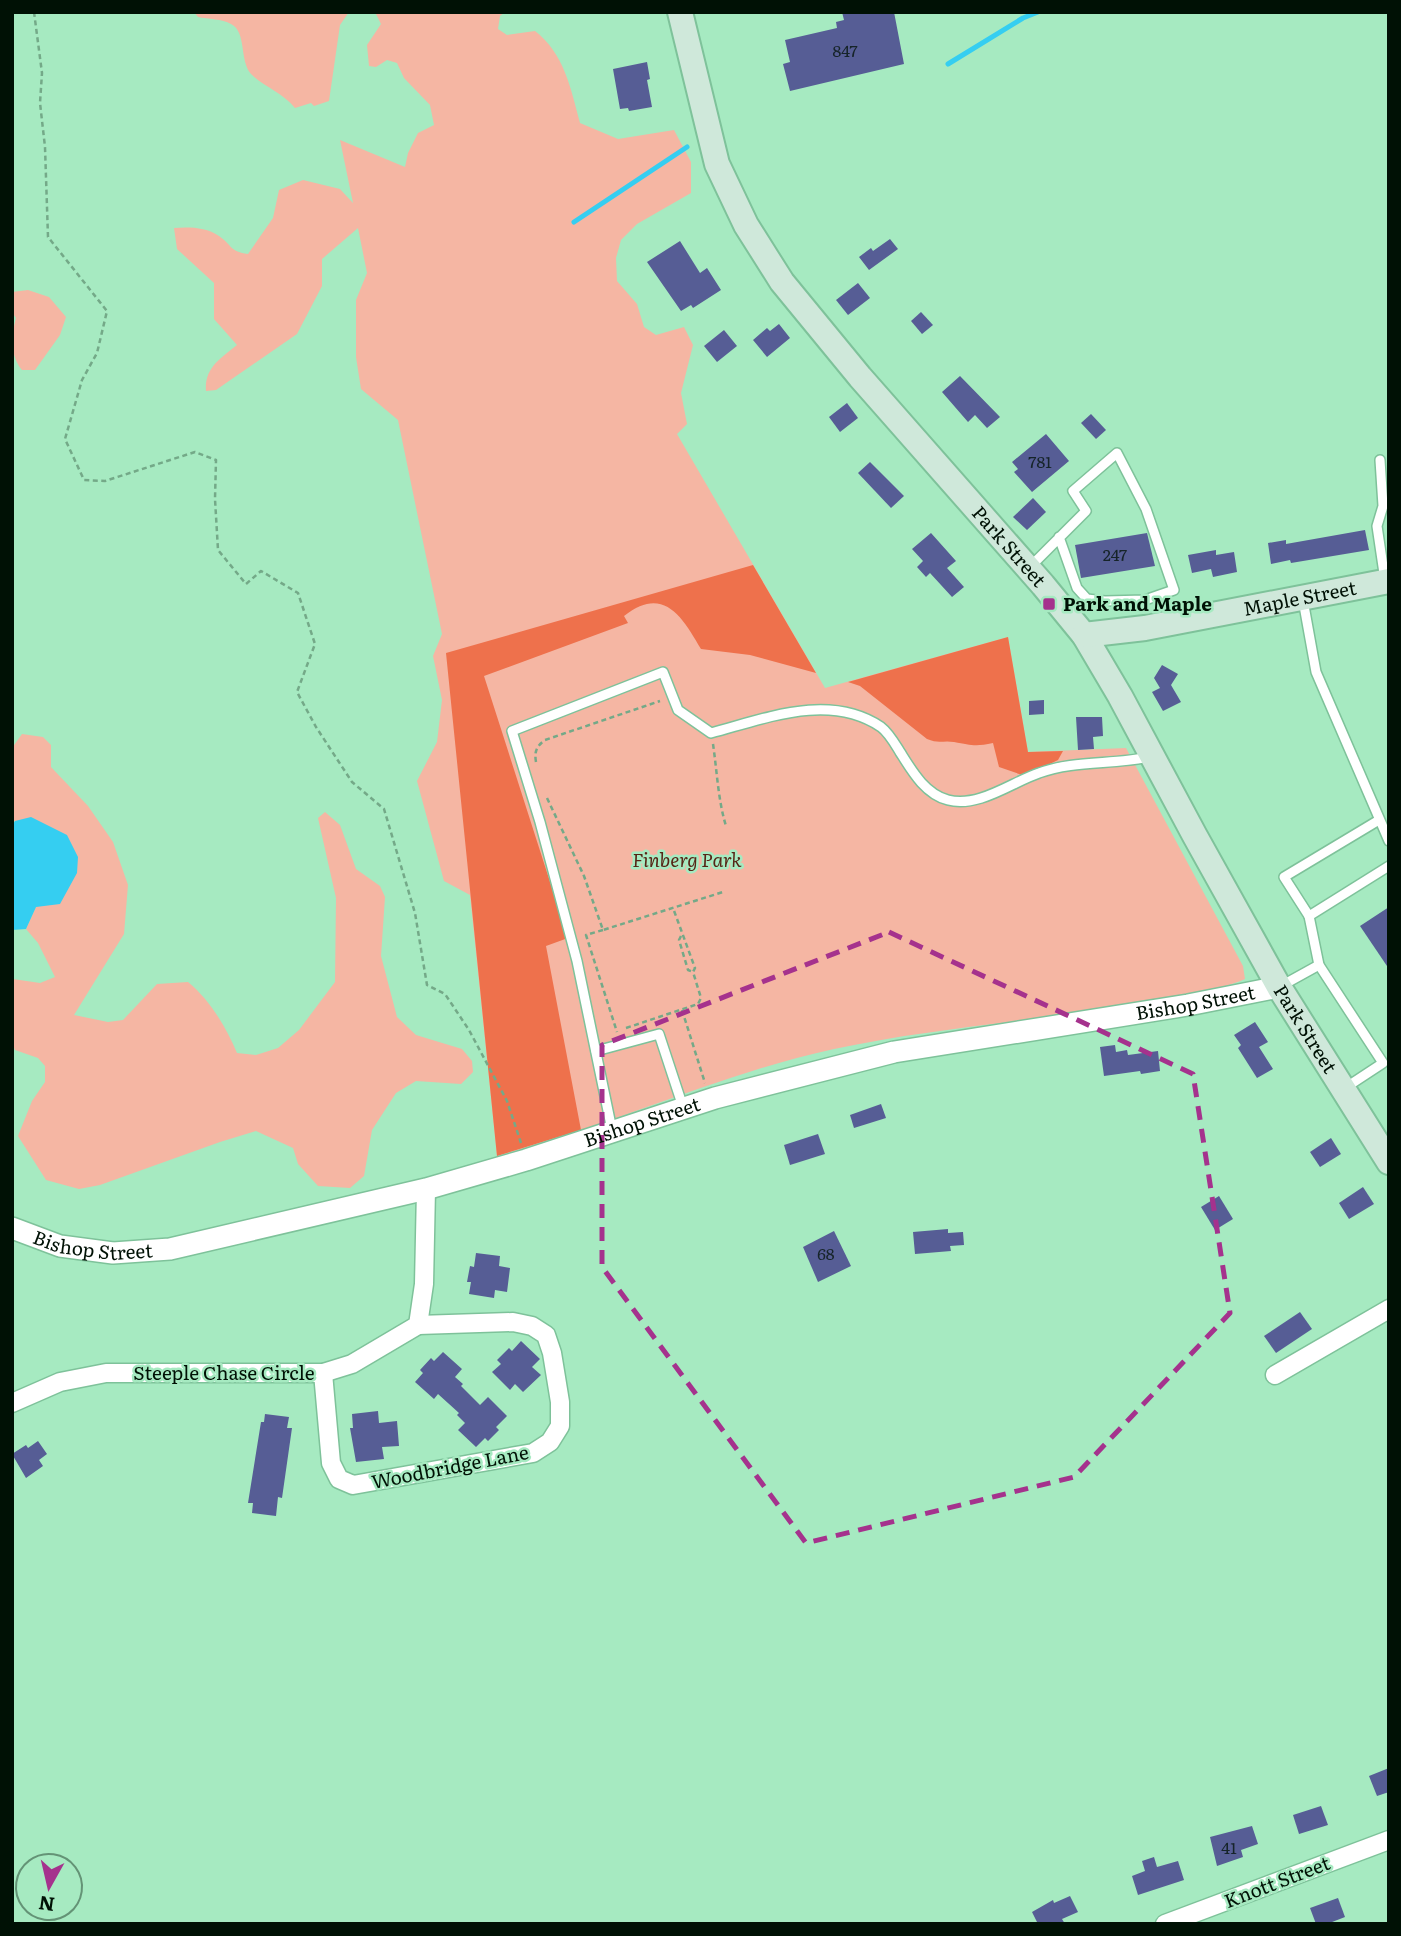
<svg xmlns="http://www.w3.org/2000/svg" width="1401" height="1936" viewBox="0 0 1401 1936" font-family="Literata,serif">
  <rect width="100%" height="100%" fill="#a6eac1"/>
  <g fill="#f5b6a3">
    <path d="M194,12H349L340,25L329,101L314,106L311,103L295,108C282,92 264,87 251,74C239,60 247,32 231,24C222,19 208,19 198,17Z"/>
    <path d="M375,12H505L500,16L498,29L507,35L535,31C564,53 571,89 580,123L618,139L674,130L691,162V193L637,224L621,240L616,258L617,281L637,304L644,327L656,335L684,327L693,345L681,393L687,424L677,434L825,688L1008,637L1028,752L1126,748L1243,966L1245,979C1222,990 1179,995 1153,1000C1047,1021 940,1026 834,1049C719,1074 611,1126 497,1156L470,895L444,881L417,781L437,742L442,700L433,656L442,634L398,420L361,389L356,357V300L367,273L358,228L322,259V286L297,334L216,390L206,391C204,368 221,358 237,345L214,319V283L177,249L174,228C189,227 206,227 219,236C232,245 230,252 248,254L273,218L279,190L303,180L340,189L353,203L340,140L405,167L408,153L418,133L434,125L430,105L404,78L397,63L387,60L376,67L369,66L367,45L381,24Z"/>
    <path d="M28,290L49,297L66,317L60,335L35,370H22C10,355 11,336 16,318L12,312V292Z"/>
    <path d="M22,734L43,737L51,745V767L88,806L113,842L128,885L124,934L74,1015L108,1022L123,1020L157,984L188,982C210,1000 226,1027 237,1053L256,1055L278,1048L299,1030L335,982L336,898L318,818L325,812L340,825L356,869L380,886L385,897L381,956L397,1017L416,1035L462,1049L472,1061L473,1072L461,1084L416,1081L396,1093L372,1130L364,1176L350,1188L318,1186L298,1164L293,1148L256,1131L220,1142L100,1185L79,1189L46,1180L18,1136L32,1101L45,1082V1066L38,1058L15,1050L12,1043V981L13,979L40,983L55,977L38,943L26,929L36,907L15,820L12,826V748Z"/>
  </g>
  <g fill="#ee714c">
    <path d="M753,565L816,673L750,655L701,649C682,616 663,585 624,616L628,623L484,676L568,938L546,946L581,1130L497,1156L446,653Z"/>
    <path d="M1008,637L1028,752L1063,751L1058,760L1025,776L999,767L993,743C975,747 971,745 954,742C943,740 939,744 927,739L860,686L848,682Z"/>
  </g>
  <path fill="#35cef1" d="M31,817L67,835L78,857L77,873L60,904L36,907L26,929L12,930V826L15,821Z"/>
  <g fill="none" stroke-linecap="round" stroke-linejoin="round">
    <g stroke="#35cef1" stroke-width="5">
      <path d="M948,64L1023,18L1038,12"/>
      <path d="M574,222L687,147"/>
    </g>
  </g>
  <g fill="#565d95">
    <path d="M842,12H894L904,64L790,91L783,64L790,62L785,40L837,28L836,22L844,20Z"/>
    <path d="M647,62L650,79L647,80L652,107L629,111L628,108L620,109L613,69Z"/>
    <path d="M890,239L898,249L869,270L859,257L871,248L873,251Z"/>
    <path d="M680,241L700,273L707,268L721,290L693,308L691,305L681,311L647,262Z"/>
    <path d="M858,283L870,298L848,315L836,300Z"/>
    <path d="M921,312L933,325L922,334L911,321Z"/>
    <path d="M779,324L790,338L767,357L753,340L767,328L770,331Z"/>
    <path d="M724,330L737,346L717,362L704,346Z"/>
    <path d="M960,376L1000,417L987,428L975,415L968,422L942,392Z"/>
    <path d="M847,403L858,418L840,432L829,417Z"/>
    <path d="M1091,414L1106,430L1096,439L1081,423Z"/>
    <path d="M1046,434L1069,461L1032,492L1014,472L1018,469L1012,462Z"/>
    <path d="M870,462L904,496L891,508L858,473Z"/>
    <path d="M1033,498L1046,512L1027,530L1013,517Z"/>
    <path d="M1365,530L1369,550L1291,563L1290,560L1271,564L1268,543L1286,540V544Z"/>
    <path d="M931,533L956,561L947,568L964,587L952,597L930,573L926,577L917,567L923,561L912,549Z"/>
    <path d="M1147,533L1155,566L1081,578L1075,545Z"/>
    <path d="M1216,550V555L1234,552L1237,572L1213,577L1211,569L1192,573L1188,555Z"/>
    <path d="M1162,665L1178,674L1171,685L1181,702L1163,711L1152,692L1160,688L1154,678Z"/>
    <path d="M1044,700V714L1029,715V701Z"/>
    <path d="M1076,717H1102L1103,736L1093,737L1094,749L1078,750Z"/>
    <path d="M1389,907V969L1360,926Z"/>
    <path d="M1255,1022L1268,1042L1259,1047L1273,1069L1257,1078L1238,1048L1241,1045L1234,1035Z"/>
    <path d="M1115,1045L1116,1052L1127,1050L1128,1055L1158,1051L1160,1071L1141,1074L1140,1071L1104,1076L1100,1047Z"/>
    <path d="M881,1104L886,1118L854,1128L850,1115Z"/>
    <path d="M818,1134L825,1154L790,1165L784,1145Z"/>
    <path d="M1331,1138L1341,1154L1320,1167L1310,1152Z"/>
    <path d="M1363,1187L1374,1204L1349,1219L1339,1203Z"/>
    <path d="M1219,1196L1233,1219L1215,1230L1201,1207Z"/>
    <path d="M948,1229V1233L963,1232L964,1245L950,1246L951,1251L915,1254L913,1232Z"/>
    <path d="M834,1231L851,1266L818,1282L803,1247Z"/>
    <path d="M476,1253L500,1256L499,1266L510,1268L507,1292L495,1290L494,1298L469,1294L471,1282H467L470,1266L474,1267Z"/>
    <path d="M1300,1312L1312,1329L1276,1353L1264,1336Z"/>
    <path d="M521,1341L540,1359L532,1367L541,1375L523,1392L515,1384L510,1390L492,1372L501,1364L497,1360L509,1348L512,1351Z"/>
    <path d="M443,1352L462,1369L455,1377L463,1384L461,1386L480,1405L488,1397L507,1416L496,1427L499,1430L488,1441L485,1438L476,1447L458,1430L465,1423L457,1415L459,1413L438,1394L434,1399L415,1382L423,1373L420,1370L431,1358L434,1361Z"/>
    <path d="M378,1411L379,1423L397,1421L399,1446L382,1447L384,1459L356,1462L350,1428H353L352,1414Z"/>
    <path d="M265,1414L289,1417L287,1428H292L282,1498L278,1497L276,1516L252,1513L253,1503H248L261,1422H264Z"/>
    <path d="M38,1441L47,1454L39,1460L43,1466L26,1478L12,1454L26,1445L28,1448Z"/>
    <path d="M1389,1768V1792L1377,1796L1369,1776Z"/>
    <path d="M1321,1806L1328,1825L1299,1834L1293,1815Z"/>
    <path d="M1252,1826L1258,1844L1241,1850L1243,1857L1217,1866L1210,1837Z"/>
    <path d="M1154,1857L1157,1867L1178,1861L1184,1880L1138,1895L1132,1876L1145,1871L1142,1861Z"/>
    <path d="M1070,1896L1078,1912L1062,1919L1065,1924H1038L1032,1912L1053,1900L1054,1903Z"/>
    <path d="M1338,1898L1345,1917L1327,1924H1316L1310,1908Z"/>
  </g>
  <g fill="none" stroke-linecap="round" stroke-linejoin="round">
    <defs>
      <g id="service">
        <path d="M1380,460L1383,506L1377,526L1385,580"/>
        <path d="M1030,567L1086,511L1073,491L1117,453L1146,509L1174,590L1145,600L1105,601L1087,599L1077,588L1059,537"/>
        <path d="M1303,600L1316,672L1389,841"/>
        <path d="M1309,916L1284,877L1379,820"/>
        <path d="M1281,986L1319,965"/>
        <path d="M596,1051L659,1034L683,1107"/>
        <path d="M1345,1088L1383,1063L1319,965L1309,916L1389,866"/>
        <path d="M612,1130L577,961L540,822L512,731L663,672L678,710L711,733C764,719 829,692 881,727C889,733 895,744 900,752C912,771 925,794 948,800C979,808 1012,782 1039,773C1074,760 1113,765 1149,757"/>
      </g>
      <g id="minor">
        <path d="M323,1373L331,1463L339,1479L353,1485L533,1453L550,1442L560,1426V1402L552,1353L546,1335L532,1326L513,1322L418,1325"/>
        <path d="M1275,1375L1389,1309"/>
        <path d="M12,1403L60,1382L106,1373H323L352,1364L418,1325L424,1284L426,1189"/>
        <path d="M1165,1924L1389,1840"/>
      </g>
      <g id="tertiary">
        <path id="s1" d="M12,1228L60,1246L113,1253L170,1249L426,1189L526,1160L715,1098L894,1052L1188,1005L1279,987"/>
      </g>
      <g id="secondary">
        <path id="s2" d="M680,12L717,164L746,225L782,282L860,377L1043,585L1084,635L1120,696L1195,836L1279,987L1389,1162"/>
        <path id="s3" d="M1084,635L1145,628L1389,581"/>
      </g>
    </defs>
    <use href="#service" stroke="#7ec29a" stroke-width="12"/>
    <use href="#minor" stroke="#7ec29a" stroke-width="21"/>
    <use href="#tertiary" stroke="#7ec29a" stroke-width="24"/>
    <use href="#secondary" stroke="#7ec29a" stroke-width="28"/>
    <g stroke="#74a988" stroke-width="2.5" stroke-dasharray="5 3.5" stroke-linecap="butt">
      <path d="M34,12L42,73L40,103L45,147L48,237L107,311L97,353L82,380L65,439L84,480L105,481L195,452L216,460L215,499L218,550L246,584L261,571L298,593L315,644L297,692L316,727L352,782L384,809L415,913L427,985L445,994L469,1030L507,1101L521,1143"/>
      <path d="M713,744C717,771 718,800 726,826"/>
      <path d="M536,762C534,751 537,746 545,740L660,701"/>
      <path d="M547,798L584,876L603,930L723,892"/>
      <path d="M603,930L586,935L617,1032"/>
      <path d="M681,936L679,940L688,970L693,972"/>
      <path d="M682,1010L705,1083"/>
      <path d="M626,1028L698,1004L701,998L693,972L695,968L673,908"/>
    </g>
    <use href="#service" stroke="#fff" stroke-width="9"/>
    <use href="#minor" stroke="#fff" stroke-width="18"/>
    <use href="#tertiary" stroke="#fff" stroke-width="21"/>
    <use href="#secondary" stroke="#cfe8da" stroke-width="24"/>
  </g>
  <path fill="none" stroke="#a5328d" stroke-width="5" stroke-dasharray="14 9" stroke-linejoin="round" d="M889,932L1193,1074L1230,1313L1074,1477L806,1543L602,1267V1045Z"/>
  <rect fill="#a5328d" stroke="#a6eac1" stroke-width="2.5" x="1042" y="597" width="14" height="14" rx="3.5"/>
  <g text-anchor="middle" stroke-width="5" stroke-linejoin="round" paint-order="stroke">
    <g font-size="16" fill="#162429">
      <text x="845" y="57">847</text>
      <text x="1040" y="468">781</text>
      <text x="1115" y="561">247</text>
      <text x="826" y="1260">68</text>
      <text x="1229" y="1854">41</text>
    </g>
    <g font-size="19" fill="#001105" stroke="#a6eac1">
      <text dy="7" stroke="none"><textPath href="#s2" startOffset="640">Park Street</textPath></text>
      <text dy="7" stroke="none"><textPath href="#s3" startOffset="219">Maple Street</textPath></text>
      <text dy="7" stroke="none"><textPath href="#s1" startOffset="1218">Bishop Street</textPath></text>
      <text dy="7" stroke="none"><textPath href="#s2" startOffset="1208">Park Street</textPath></text>
      <text dy="7" stroke="none"><textPath href="#s1" startOffset="651">Bishop Street</textPath></text>
      <text dy="7" stroke="none"><textPath href="#s1" startOffset="84">Bishop Street</textPath></text>
      <text x="224" y="1380">Steeple Chase Circle</text>
      <text transform="translate(450 1467) rotate(-11)" y="7">Woodbridge Lane</text>
      <text transform="translate(1277 1882) rotate(-21)" y="7">Knott Street</text>
    </g>
    <g font-size="19" font-weight="bold" fill="#001105" stroke="#a6eac1" text-anchor="start">
      <text x="1063" y="611">Park and Maple</text>
    </g>
    <g font-size="19" font-style="italic" fill="#562516" stroke="#a6eac1">
      <text x="687" y="867">Finberg Park</text>
    </g>
  </g>
  <rect width="1401" height="1936" fill="none" stroke="#001105" stroke-width="28"/>
  <g transform="translate(49 1887) rotate(188)"><circle r="33" fill="#a6eac1" stroke="#649376" stroke-width="2"/>
  <path d="M0-5L12 26L0 18L-12 26Z" fill="#a5328d"/>
  <text y="-10" font-size="19" font-weight="bold" text-anchor="middle" fill="#001105">N</text>
  </g>
</svg>
